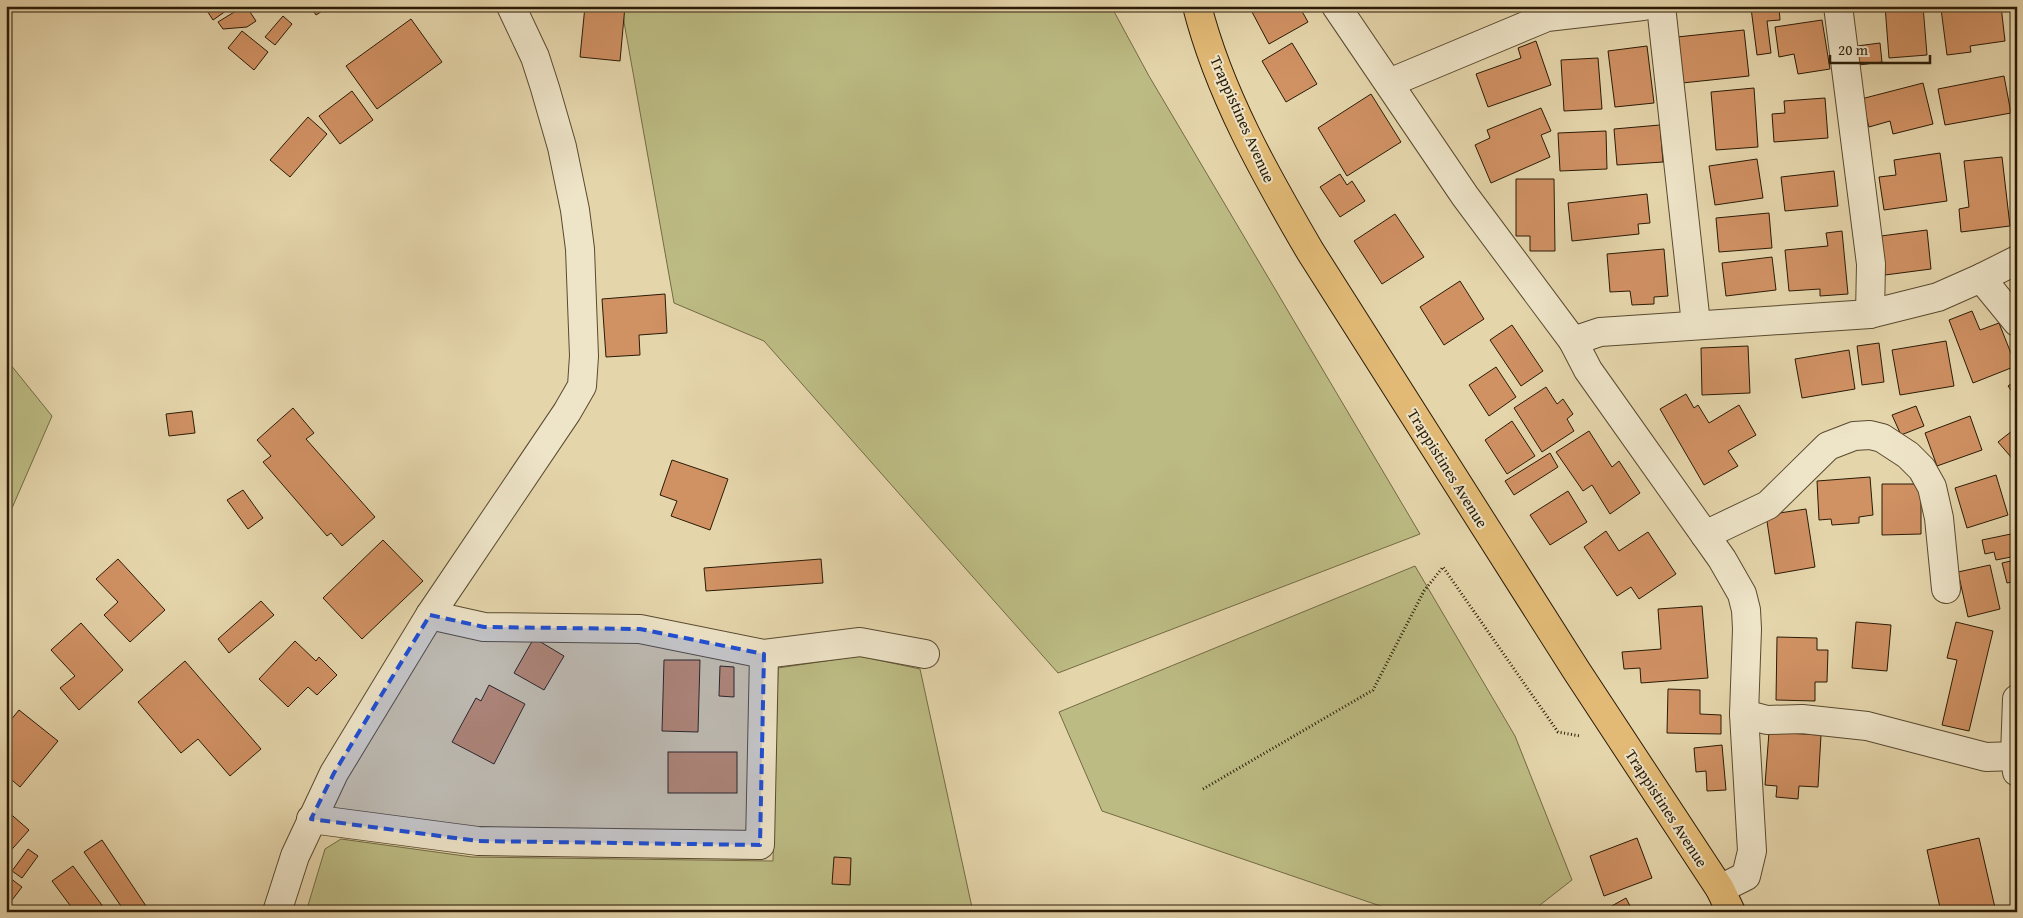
<svg xmlns="http://www.w3.org/2000/svg" width="2023" height="918" viewBox="0 0 2023 918" font-family="'Gentium Book Plus',serif">
  <rect width="100%" height="100%" fill="#e5d5ab"/>
  <filter id="stains"><feTurbulence type="fractalNoise" baseFrequency=".004" numOctaves="4"/><feColorMatrix values="0 0 0 0 .2 0 0 0 0 .09 0 0 0 0 .02 0 0 0 .5 -.17"/></filter>
  <radialGradient id="worn" r=".72"><stop offset=".6" stop-color="#630" stop-opacity="0"/><stop offset="1" stop-color="#630" stop-opacity=".3"/></radialGradient>
  <g fill="#bcbb83" stroke="#736b44">
    <path d="M623,6H1111L1149,76L1420,534L1058,673L764,341L674,303L624,22Z"/>
    <path d="M6,359L52,416L6,522Z"/>
    <path d="M1415,566L1515,736L1572,880L1531,912H1398L1102,811L1059,712Z"/>
    <path d="M859,656L920,669L973,912H306L325,849L341,839L472,857L773,861L778,668Z"/>
  </g>
  <g fill="#d09163" stroke="#2a1b06">
    <path d="M204,6H233L213,20Z"/>
    <path d="M244,6H246L256,21L247,27L223,29L218,22Z"/>
    <path d="M310,6H330L316,15Z"/>
    <path d="M585,6H625L620,61L580,57Z"/>
    <path d="M1262,6H1299L1308,22L1269,44L1252,12Z"/>
    <path d="M1764,6H1779L1780,20L1767,21L1771,53L1757,55L1751,8Z"/>
    <path d="M1885,6H1923L1927,55L1889,58Z"/>
    <path d="M1963,6H2001L2005,41L1970,46L1971,52L1947,55L1941,9Z"/>
    <path d="M283,16L292,24L275,45L265,37Z"/>
    <path d="M411,19L442,62L377,109L346,66Z"/>
    <path d="M1822,20L1830,69L1798,74L1794,54L1779,57L1775,27Z"/>
    <path d="M1744,30L1749,76L1682,83L1677,37Z"/>
    <path d="M242,31L268,52L254,70L228,48Z"/>
    <path d="M1536,41L1551,85L1488,107L1476,74L1521,58L1518,48Z"/>
    <path d="M1292,43L1317,84L1286,102L1262,61Z"/>
    <path d="M1880,43L1882,62L1859,65L1857,46Z"/>
    <path d="M1647,46L1654,103L1615,107L1608,51Z"/>
    <path d="M1598,58L1602,109L1564,111L1561,60Z"/>
    <path d="M2004,76L2011,113L1945,125L1938,89Z"/>
    <path d="M1923,83L1933,124L1893,134L1890,121L1869,127L1861,99Z"/>
    <path d="M1754,88L1758,147L1716,150L1711,92Z"/>
    <path d="M352,91L373,120L340,144L319,116Z"/>
    <path d="M1371,94L1401,142L1347,176L1318,128Z"/>
    <path d="M1825,98L1828,138L1774,142L1772,114L1785,113L1784,101Z"/>
    <path d="M1541,108L1551,131L1541,135L1550,157L1491,183L1475,145L1490,138L1487,130Z"/>
    <path d="M308,117L327,134L290,177L270,160Z"/>
    <path d="M1660,125L1663,162L1617,165L1614,129Z"/>
    <path d="M1606,131L1607,169L1560,171L1558,133Z"/>
    <path d="M1940,153L1947,201L1884,210L1879,177L1896,175L1894,160Z"/>
    <path d="M2002,157L2010,226L1961,232L1959,209L1969,207L1964,161Z"/>
    <path d="M1757,159L1763,198L1715,205L1709,166Z"/>
    <path d="M1834,171L1838,206L1785,211L1781,177Z"/>
    <path d="M1340,174L1347,185L1352,181L1365,201L1340,217L1320,187Z"/>
    <path d="M1516,179H1554L1555,251H1530V236H1516Z"/>
    <path d="M1647,194L1650,223L1638,224L1639,234L1572,241L1568,203Z"/>
    <path d="M1769,213L1772,248L1719,252L1716,218Z"/>
    <path d="M1395,214L1424,257L1382,284L1354,241Z"/>
    <path d="M1927,230L1931,269L1885,275L1881,236Z"/>
    <path d="M1842,231L1848,294L1820,296V289L1789,291L1785,250L1828,246L1826,233Z"/>
    <path d="M1664,249L1668,296L1654,297V304L1632,305L1630,291L1610,292L1607,254Z"/>
    <path d="M1772,257L1776,290L1726,296L1722,263Z"/>
    <path d="M1460,281L1484,319L1444,345L1420,307Z"/>
    <path d="M665,294L667,333L639,335L640,355L606,357L602,299Z"/>
    <path d="M1972,311L1980,330L1999,323L2016,366L1973,383L1949,320Z"/>
    <path d="M1512,325L1543,371L1521,386L1490,340Z"/>
    <path d="M1946,341L1954,386L1900,395L1892,350Z"/>
    <path d="M1879,343L1884,382L1862,385L1857,346Z"/>
    <path d="M1748,346L1750,393L1702,395L1701,348Z"/>
    <path d="M1849,350L1855,389L1802,398L1795,359Z"/>
    <path d="M1496,367L1516,397L1489,416L1469,385Z"/>
    <path d="M2017,380V398L2008,386Z"/>
    <path d="M1546,387L1557,404L1563,399L1573,414L1567,419L1574,431L1542,452L1514,408Z"/>
    <path d="M1686,394L1694,408L1698,405L1709,423L1739,405L1756,435L1728,451L1738,466L1704,485L1660,409Z"/>
    <path d="M1916,406L1924,426L1901,435L1892,415Z"/>
    <path d="M293,408L314,433L306,439L375,517L342,546L331,533L327,536L263,462L271,456L257,440Z"/>
    <path d="M192,411L195,433L169,436L166,414Z"/>
    <path d="M1970,416L1982,450L1937,466L1925,433Z"/>
    <path d="M1512,421L1535,456L1507,474L1485,440Z"/>
    <path d="M2017,427V464L1998,442Z"/>
    <path d="M1589,431L1612,467L1619,461L1640,493L1610,514L1592,485L1583,491L1556,452Z"/>
    <path d="M1550,453L1558,467L1514,495L1505,481Z"/>
    <path d="M672,460L728,479L710,530L671,516L677,501L660,495Z"/>
    <path d="M1996,475L2008,515L1967,528L1955,488Z"/>
    <path d="M1870,477L1873,515L1859,517V523L1832,525L1831,519L1819,520L1817,481Z"/>
    <path d="M1882,484H1921V534L1882,535Z"/>
    <path d="M243,490L263,518L248,529L227,500Z"/>
    <path d="M1568,491L1587,522L1550,545L1530,515Z"/>
    <path d="M1806,509L1815,567L1775,574L1766,515Z"/>
    <path d="M1606,531L1619,551L1648,532L1676,574L1639,599L1631,587L1617,596L1584,547Z"/>
    <path d="M2011,534L2016,556L1996,560L1994,552L1985,554L1982,540Z"/>
    <path d="M383,540L423,581L362,639L323,598Z"/>
    <path d="M118,559L165,610L130,642L104,615L118,602L96,579Z"/>
    <path d="M821,559L823,583L706,591L704,568Z"/>
    <path d="M2015,560L2017,581L2007,583L2002,563Z"/>
    <path d="M1990,565L2000,609L1968,617L1958,572Z"/>
    <path d="M261,601L274,615L229,653L218,639Z"/>
    <path d="M1702,606L1708,678L1641,683L1640,668L1624,669L1622,652L1661,649L1658,609Z"/>
    <path d="M1856,622L1891,625L1887,671L1852,668Z"/>
    <path d="M1956,622L1993,631L1969,731L1942,725L1957,660L1947,658Z"/>
    <path d="M81,623L123,670L79,710L60,688L75,676L51,650Z"/>
    <path d="M1777,637L1817,638V650H1828L1827,682H1815V701L1776,700Z"/>
    <path d="M534,638L564,656L544,690L514,673Z"/>
    <path d="M295,641L316,661L319,657L337,675L317,695L308,687L288,707L259,679Z"/>
    <path d="M664,660H700L698,732L662,731Z"/>
    <path d="M185,661L261,749L230,776L198,739L181,753L138,702Z"/>
    <path d="M720,666L734,667V697L719,696Z"/>
    <path d="M489,685L525,704L494,764L452,742L476,698L481,701Z"/>
    <path d="M1668,689L1700,690V714L1721,715V734L1667,733Z"/>
    <path d="M19,710L58,741L20,787L6,775V726Z"/>
    <path d="M1769,732L1821,735L1818,787L1799,786L1798,799L1776,797L1777,786L1765,785Z"/>
    <path d="M1722,745L1726,790L1707,791L1706,771L1696,772L1694,748Z"/>
    <rect x="668" y="752" width="69" height="41"/>
    <path d="M6,810L29,830L6,856Z"/>
    <path d="M1637,838L1652,878L1604,896L1590,856Z"/>
    <path d="M1979,838L1996,912H1941L1927,850Z"/>
    <path d="M102,840L150,912H125L84,852Z"/>
    <path d="M28,849L38,856L22,878L12,871Z"/>
    <path d="M834,857L851,858L850,885L832,884Z"/>
    <path d="M73,866L107,912H75L52,881Z"/>
    <path d="M6,875L22,887L6,908Z"/>
    <path d="M1626,898L1633,912H1601Z"/>
  </g>
  <g fill="none" stroke-linecap="round" stroke-linejoin="round">
    <defs>
      <g id="street">
        <path d="M1336,6L1465,196L1573,341L1588,370L1722,559L1742,594L1746,610L1747,629L1744,714L1752,851L1746,876L1720,889"/>
        <path d="M1661,6L1696,324"/>
        <path d="M1838,6L1871,264L1870,314"/>
        <path d="M1389,83L1547,17L1643,6"/>
        <path d="M1981,278L2017,322"/>
        <path d="M1573,341L1600,332L1870,314L1938,297L1981,278L2017,260"/>
        <path d="M1705,535L1768,505L1828,446L1854,436L1870,435L1882,438L1908,455L1922,469L1932,487L1939,518L1946,589"/>
        <path d="M430,615L484,627L640,629L764,654L860,642L925,654"/>
        <path d="M2017,699L2015,756L2017,772"/>
        <path d="M1744,714L1767,720L1802,719L1867,726L1986,757L2015,756"/>
        <path d="M311,819L478,841L760,845L764,654"/>
        <path d="M277,912L295,856L334,773L430,615L567,412L582,386L584,356L580,249L575,210L562,147L545,88L535,57L511,6"/>
      </g>
      <path id="primary" d="M1197,6C1219,93 1265,174 1310,251L1576,670L1720,889L1731,912"/>
    </defs>
    <use href="#street" stroke="#594a2f" stroke-width="30"/>
    <use href="#primary" stroke="#2a1b06" stroke-width="30"/>
    <path stroke="#2a1b06" stroke-width="3" stroke-dasharray="1 2.5" stroke-linecap="butt" d="M1203,789L1373,690L1424,591L1443,567L1558,732L1580,736"/>
    <use href="#street" stroke="#eee4c8" stroke-width="28"/>
    <use href="#primary" stroke="#e2ba76" stroke-width="28"/>
  </g>
  <path fill="#1d4ed8" fill-opacity="0.2" stroke="#1d4ed8" stroke-width="4" stroke-dasharray="10 6" stroke-linejoin="round" d="M430,615L484,627L640,629L764,654L760,845L478,841L311,819L334,773Z"/>
  <g text-anchor="middle" stroke-width="4" stroke-linejoin="round" paint-order="stroke">
    <g font-size="16" fill="#2a1b06" stroke="#eee4c8">
      <text transform="translate(1243 119) rotate(66)" y="6">Trappistines Avenue</text>
      <text transform="translate(1448 468) rotate(58)" y="6">Trappistines Avenue</text>
      <text transform="translate(1667 808) rotate(57)" y="6">Trappistines Avenue</text>
    </g>
  </g>
  <rect width="2023" height="918" fill="none" stroke="#e5d5ab" stroke-width="25"/>
  <rect x="8" y="8" width="2008" height="903" fill="none" stroke="#2a1b06" stroke-width="2.5"/>
  <rect x="12" y="12" width="1998" height="893" fill="none" stroke="#2a1b06"/>
  <path d="M1830 55v8h100v-8" fill="none" stroke="#2a1b06" stroke-width="2.5"/>
  <text x="1838" y="55" font-size="15" fill="#2a1b06" stroke="#eee4c8" stroke-width="4" paint-order="stroke">20 m</text>
  <rect width="100%" height="100%" filter="url(#stains)"/>
  <rect width="100%" height="100%" fill="url(#worn)"/>
</svg>
